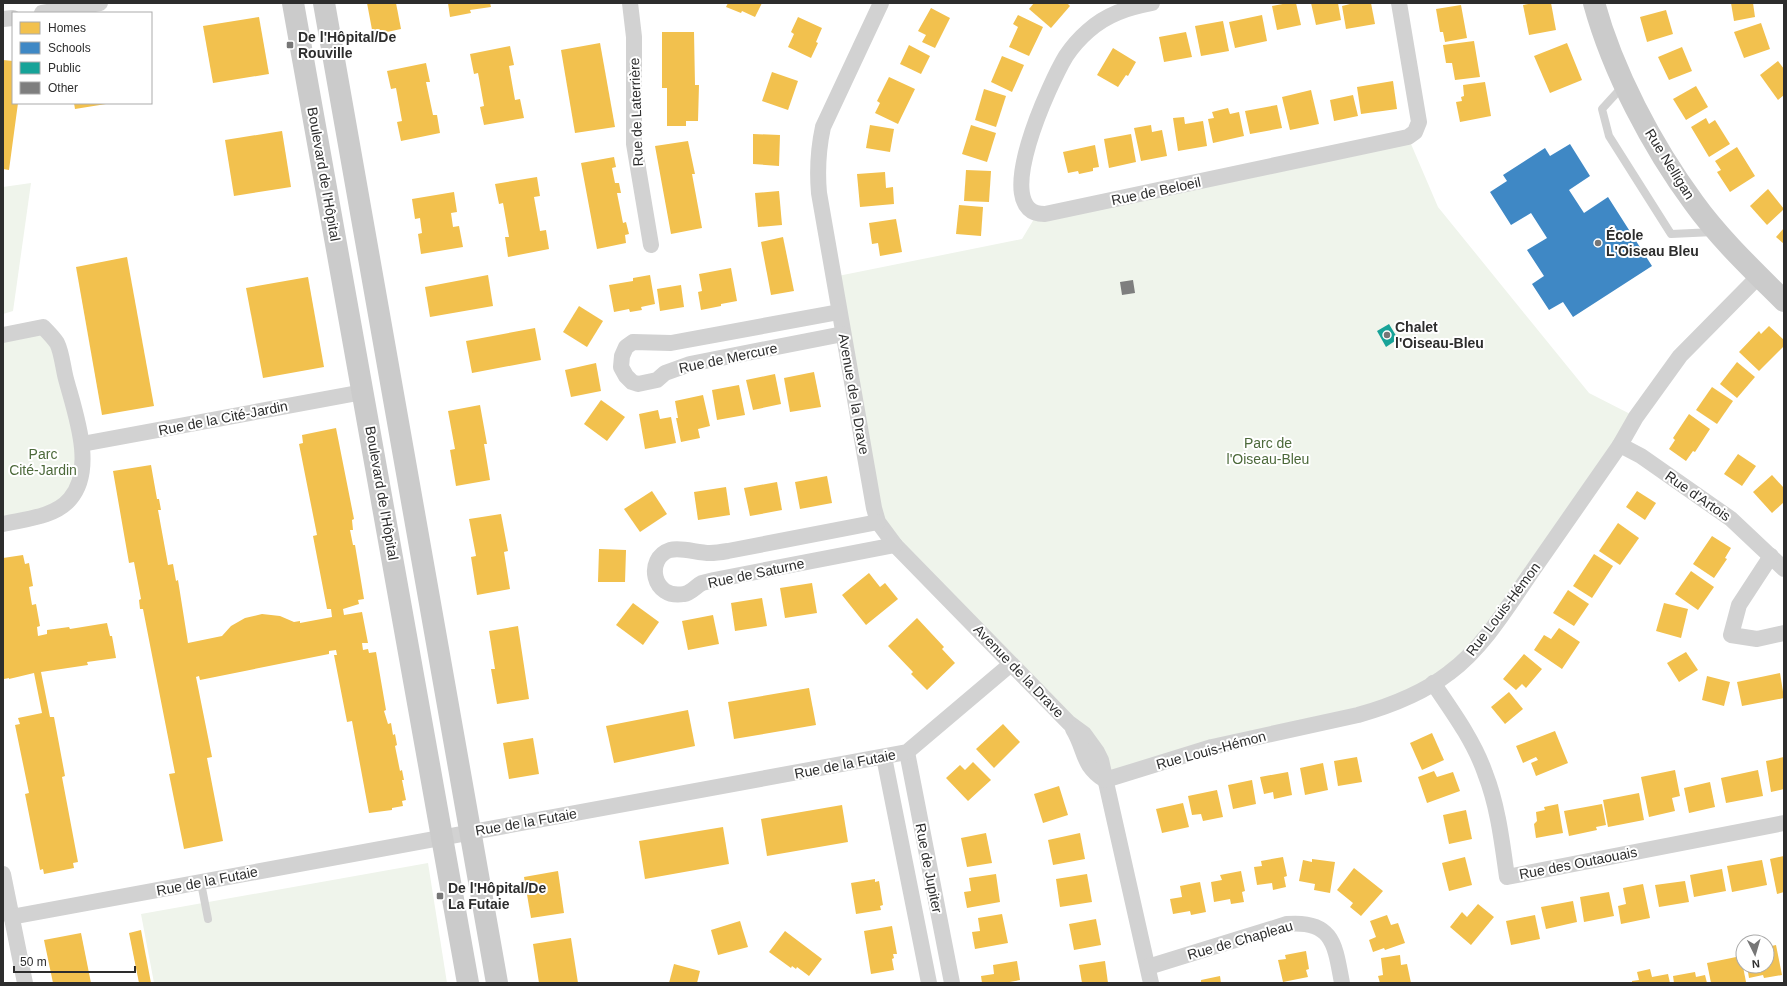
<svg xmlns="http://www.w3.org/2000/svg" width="1787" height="986" viewBox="0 0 1787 986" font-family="Arial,sans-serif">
  <rect width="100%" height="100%" fill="#fff"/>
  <g fill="#eff4eb">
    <path d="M1408,137L1438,207L1589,393L1636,417L1478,645L1415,694L1105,780L1103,769L886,534L833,277L1022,239L1037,214Z"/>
    <path d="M31,183L13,311L3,314V187Z"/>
    <path d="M43,327L57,344L82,444L70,499L3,524V335Z"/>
    <path d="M428,863L447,983H154L141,914Z"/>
  </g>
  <g fill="#f2c14e">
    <path d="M367,3H396L401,29L373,35Z"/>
    <path d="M448,3H490L491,7L470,10L471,13L450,17Z"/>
    <path d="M728,3H762L755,17L742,11L741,13L726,7Z"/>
    <path d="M1034,3H1067L1070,6L1051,28L1029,9Z"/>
    <path d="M1288,3H1296L1301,25L1277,30L1272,6Z"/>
    <path d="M1311,3H1338L1341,20L1316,25Z"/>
    <path d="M1354,3H1371L1375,24L1346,29L1342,6Z"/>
    <path d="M1534,3H1551L1556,30L1529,35L1523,5Z"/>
    <path d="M1731,3H1753L1755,17L1734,21Z"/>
    <path d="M1461,5L1467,38L1445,42L1443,32H1440L1436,9Z"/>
    <path d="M931,8L950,18L935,48L922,42L926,35L918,31Z"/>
    <path d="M1666,10L1673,34L1647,42L1640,17Z"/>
    <path d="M1018,15L1043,27L1029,56L1009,47L1018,27L1013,24Z"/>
    <path d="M1262,15L1267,41L1235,48L1229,22Z"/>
    <path d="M259,17L269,74L213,83L203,26Z"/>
    <path d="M798,17L822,28L816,42L818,43L811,58L788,47L794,34L791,32Z"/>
    <path d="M1223,21L1229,51L1201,56L1195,26Z"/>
    <path d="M1761,23L1770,49L1744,58L1734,32Z"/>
    <path d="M662,32H694L695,85H699L698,121H686V126H667V88H662Z"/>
    <path d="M1186,32L1192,57L1164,62L1159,37Z"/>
    <path d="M1474,41L1480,77L1455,80L1452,63H1446L1443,45Z"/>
    <path d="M600,43L615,127L575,133L561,50Z"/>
    <path d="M1567,43L1582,80L1550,93L1534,56Z"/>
    <path d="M909,45L930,56L921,74L900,64Z"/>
    <path d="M510,46L514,65L509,66L515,100L520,99L524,118L484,125L480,107L484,106L478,73L474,74L470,54Z"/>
    <path d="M1682,47L1692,71L1669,80L1658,57Z"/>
    <path d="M1113,48L1136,62L1128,76L1126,75L1118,87L1097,75Z"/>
    <path d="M1002,56L1024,65L1012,92L991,82Z"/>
    <path d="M3,60L13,61V103H18L9,170L3,169Z"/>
    <path d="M1778,61L1784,69V95L1778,100L1760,75Z"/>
    <path d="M426,63L430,82H426L433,115H437L440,133L401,141L397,122L402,121L396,88L391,89L387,71Z"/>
    <path d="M772,72L798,81L788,110L762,101Z"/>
    <path d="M889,77L915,89L898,124L875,113L880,103L877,101Z"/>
    <path d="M1393,81L1397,109L1361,114L1357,87Z"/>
    <path d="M1485,82L1491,116L1460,122L1456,102L1462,101L1461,97L1464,96L1463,85Z"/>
    <path d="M1696,86L1708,107L1686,120L1673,99Z"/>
    <path d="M984,89L1006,96L996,127L975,120Z"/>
    <path d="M1311,90L1319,124L1290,130L1282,97Z"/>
    <path d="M1353,95L1358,116L1334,121L1330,100Z"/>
    <path d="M74,103H106V104L75,109Z"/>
    <path d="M1277,105L1282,128L1250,134L1245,111Z"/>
    <path d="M1228,108L1230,114L1239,112L1244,136L1213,143L1208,119L1214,118L1212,112Z"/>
    <path d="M1184,117L1185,124L1203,121L1207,146L1178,151L1173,118Z"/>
    <path d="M1706,118L1709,124L1715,120L1730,144L1709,157L1691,127Z"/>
    <path d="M870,125L894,129L890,152L866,148Z"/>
    <path d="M971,125L996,133L987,162L962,154Z"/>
    <path d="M1151,125L1152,132L1162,130L1167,156L1141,161L1134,128Z"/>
    <path d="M282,131L291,187L234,196L225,140Z"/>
    <path d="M753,134L780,135L779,166L753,164Z"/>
    <path d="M1131,134L1136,162L1109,168L1104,139Z"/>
    <path d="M688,141L695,174H692L702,228L671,234L655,146Z"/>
    <path d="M1095,145L1099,167L1093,168V171L1079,174L1078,171L1068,173L1063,152Z"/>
    <path d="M1737,147L1755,176L1730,192L1717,172L1721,170L1715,161Z"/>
    <path d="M614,157L616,167L612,168L615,183H619L621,193H617L623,223L626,222L629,234L625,235L626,243L597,249L581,163Z"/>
    <path d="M966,170L991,171L989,202L964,201Z"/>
    <path d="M885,172L886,188L893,187L894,204L860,207L857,174Z"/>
    <path d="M537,177L540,196L534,197L540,231L546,230L549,249L508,257L505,237H509L503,203L499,204L495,184Z"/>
    <path d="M1768,189L1784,209L1767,225L1750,206Z"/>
    <path d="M779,191L782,225L758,227L755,193Z"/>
    <path d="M454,192L457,212L451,213L453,227L459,226L463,247L421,254L418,234L422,233L420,218L415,219L412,199Z"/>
    <path d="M959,205L983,207L981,236L956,234Z"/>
    <path d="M896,219L902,252L880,256L878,243L872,244L869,223Z"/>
    <path d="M1784,228V244L1776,237Z"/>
    <path d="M783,237L794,291L771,295L761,242Z"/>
    <path d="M127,257L154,406L102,415L76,267Z"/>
    <path d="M731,268L737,301L721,304V306L701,310L698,292L702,291L699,274Z"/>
    <path d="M488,275L493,306L430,317L425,287Z"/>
    <path d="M650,275L655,304L641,307L642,310L630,312L629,309L614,312L609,285L633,281V278Z"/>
    <path d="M308,277L324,367L263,378L246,288Z"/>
    <path d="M681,285L684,307L660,311L657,289Z"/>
    <path d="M579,306L603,321L587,347L563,332Z"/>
    <path d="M1769,326L1784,340V346L1759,371L1739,352L1759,331L1761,334Z"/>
    <path d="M535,328L541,360L472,373L466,341Z"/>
    <path d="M1737,362L1755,377L1737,398L1720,384Z"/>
    <path d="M596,363L601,391L571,397L565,370Z"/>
    <path d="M814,372L821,407L790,412L784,378Z"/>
    <path d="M775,374L781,404L753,410L746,380Z"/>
    <path d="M739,385L745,415L717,420L712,390Z"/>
    <path d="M1712,387L1733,401L1717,424L1696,410Z"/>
    <path d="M703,395L710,426L698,429L700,438L681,442L676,418H678L675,401Z"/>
    <path d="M601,400L625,417L607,441L584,424Z"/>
    <path d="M480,405L487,444H484L490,480L456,486L450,450L455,449L448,411Z"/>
    <path d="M658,410L660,419L671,417L676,443L645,449L639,414Z"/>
    <path d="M1689,414L1710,429L1695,452L1693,451L1686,461L1669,449L1675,440L1673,438Z"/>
    <path d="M336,428L354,519L352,520L353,530H350L353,545H355L364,599L358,600L359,604L343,609L344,615L362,612L368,643H362L363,650L368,649L369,653L376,652L386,710L384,711L388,724L391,723L393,735L395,734L397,745L395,746L400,771L402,770L404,780H402L406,800L402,801L403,806L392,808V810L369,813L352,721L347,722L334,655H337L336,650L329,651V654L200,680L199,676L196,677L212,757L207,758L223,841L184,849L169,774L175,773L143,609H140L139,600L141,599L134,562L129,563L113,471L151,465L157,499H159L161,510H158L168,565L173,564L176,581L178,580L188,643L222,636L231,626L245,618L262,614L280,616L294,622L300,621V623L332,617L331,609H327L313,536L317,535L299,444L303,443L302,435Z"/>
    <path d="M1738,454L1756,466L1742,486L1724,474Z"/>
    <path d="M1772,475L1784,488V502L1772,513L1753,492Z"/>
    <path d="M827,476L832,503L800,509L795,482Z"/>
    <path d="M777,482L782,510L750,516L744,488Z"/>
    <path d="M726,487L730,515L698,520L694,492Z"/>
    <path d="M652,491L667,514L640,532L624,509Z"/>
    <path d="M1637,491L1656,503L1645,520L1626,507Z"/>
    <path d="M501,514L508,551L504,552L510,589L477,595L471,557L476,556L469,519Z"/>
    <path d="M1618,523L1639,538L1620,565L1599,551Z"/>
    <path d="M1712,536L1731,548L1725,558L1727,559L1714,578L1693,564Z"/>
    <path d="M599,549L626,550L625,582H598Z"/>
    <path d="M1594,554L1613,566L1592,598L1573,586Z"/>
    <path d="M23,555L25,564L29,563L33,586L29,587L32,605L36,604L40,626L37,627L38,636L47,634V630L69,627L70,629L107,623L110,636H112L116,658L87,662L88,665L41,672L50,717H54L65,776L62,777L78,862L73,863L74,868L44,874L43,869L40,870L25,794L29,793L15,725L20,724L18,718L42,713L34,673L9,679V678L4,679L3,673V558Z"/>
    <path d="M1691,571L1714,587L1698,610L1675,594Z"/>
    <path d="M869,573L880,587L885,583L898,599L866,625L842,595Z"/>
    <path d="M812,583L817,613L785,618L780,588Z"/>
    <path d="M1568,590L1589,604L1574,626L1553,613Z"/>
    <path d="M762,598L767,626L735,631L731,603Z"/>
    <path d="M633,603L659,622L643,645L616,625Z"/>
    <path d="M1664,603L1688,609L1681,638L1656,631Z"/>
    <path d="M713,615L719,644L688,650L682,621Z"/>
    <path d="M917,618L944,647L942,649L955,663L927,690L911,674L913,672L888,646Z"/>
    <path d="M518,626L529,699L497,704L491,669H495L489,631Z"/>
    <path d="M1559,628L1580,642L1562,669L1534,650L1544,635L1551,639Z"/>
    <path d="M1686,652L1698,670L1679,682L1667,663Z"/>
    <path d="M1524,654L1542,669L1526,688L1522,684L1516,690L1503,679Z"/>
    <path d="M1780,673L1784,698L1742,706L1737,682Z"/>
    <path d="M1707,676L1730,682L1724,706L1702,700Z"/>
    <path d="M809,688L816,725L734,739L728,702Z"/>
    <path d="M1509,692L1523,709L1505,724L1491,707Z"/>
    <path d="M688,710L695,746L614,763L606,726Z"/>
    <path d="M1003,724L1020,742L994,768L976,749Z"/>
    <path d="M1555,731L1568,763L1536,776L1531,763L1538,760L1536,757L1523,763L1516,746Z"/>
    <path d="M1432,733L1444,760L1422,770L1410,743Z"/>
    <path d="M533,738L539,774L509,779L503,743Z"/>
    <path d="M1357,757L1362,782L1338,786L1334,761Z"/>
    <path d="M1784,757V789L1771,792L1766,761Z"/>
    <path d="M973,762L991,780L968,801L946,778L960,765L965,770Z"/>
    <path d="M1323,763L1328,790L1305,795L1300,768Z"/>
    <path d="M1675,770L1680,796L1672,798L1675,811L1649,817L1641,777Z"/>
    <path d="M1758,770L1763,796L1726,803L1721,778Z"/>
    <path d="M1434,771L1437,777L1453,772L1460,791L1427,803L1418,777Z"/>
    <path d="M1288,772L1292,795L1274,799L1273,792L1264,794L1260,777Z"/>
    <path d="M1252,780L1256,804L1233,809L1228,785Z"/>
    <path d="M1710,782L1715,807L1689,813L1684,788Z"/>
    <path d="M1059,786L1068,815L1043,823L1034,794Z"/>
    <path d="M1217,790L1223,817L1203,821L1201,814L1192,815L1188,796Z"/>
    <path d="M1639,793L1644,820L1608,827L1603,800Z"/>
    <path d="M1183,803L1189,827L1162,833L1156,809Z"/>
    <path d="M1558,804L1563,833L1536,838L1534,824L1537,821L1536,812L1545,810L1544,807Z"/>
    <path d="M1602,804L1606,825L1596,827L1597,830L1569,836L1564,811Z"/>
    <path d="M842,805L848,842L767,856L761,819Z"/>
    <path d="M1466,810L1472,839L1449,844L1443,815Z"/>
    <path d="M723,827L729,864L645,879L639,841Z"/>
    <path d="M986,833L992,863L967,867L961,838Z"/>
    <path d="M1080,833L1085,859L1053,865L1048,840Z"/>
    <path d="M1784,856V892L1777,894L1770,859Z"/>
    <path d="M1283,857L1287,876L1284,877L1286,887L1273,890L1272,883L1257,885L1254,867L1262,866L1261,861Z"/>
    <path d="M1465,857L1472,885L1449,891L1442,863Z"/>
    <path d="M1312,859L1335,862L1330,893L1314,890L1315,884L1299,881L1303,860L1312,862Z"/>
    <path d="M1762,860L1767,885L1732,892L1727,866Z"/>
    <path d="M1354,868L1383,891L1361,916L1350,907L1353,903L1337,890Z"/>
    <path d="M1722,869L1726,891L1694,897L1690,875Z"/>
    <path d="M558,871L564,913L531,918L524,877Z"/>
    <path d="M1241,871L1245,891L1242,892L1244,902L1231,904L1230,899L1214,902L1211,882L1222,880L1220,875Z"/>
    <path d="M996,874L1000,902L967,908L964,892L971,891L969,878Z"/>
    <path d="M1087,874L1092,902L1060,907L1056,879Z"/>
    <path d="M875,879V882L879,881L883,905L880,906L881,910L856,914L851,883Z"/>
    <path d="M1685,881L1689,902L1659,907L1655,885Z"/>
    <path d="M1200,882L1206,912L1191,915L1190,911L1173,914L1170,899L1182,897L1180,886Z"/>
    <path d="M1643,884L1650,918L1621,924L1618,906L1626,904L1623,888Z"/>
    <path d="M1609,892L1614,916L1584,922L1580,897Z"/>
    <path d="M1573,901L1577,922L1546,929L1541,907Z"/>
    <path d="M1478,904L1494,917L1471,945L1450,927L1462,912L1467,917Z"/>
    <path d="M1002,914L1008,943L975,949L972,932L980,931L978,918Z"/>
    <path d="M1387,915L1391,925L1398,923L1405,943L1385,950L1384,948L1373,952L1369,940L1376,937L1370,921Z"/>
    <path d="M1535,915L1540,939L1511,945L1506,921Z"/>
    <path d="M1096,919L1101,945L1074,950L1069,924Z"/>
    <path d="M740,921L748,947L718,955L711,930Z"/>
    <path d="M892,926L897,954H893L894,958L892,959L894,970L871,974L864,931Z"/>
    <path d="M141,930L151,983H139L129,933Z"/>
    <path d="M785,931L822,959L809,976L797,967L796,969L792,966L791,968L769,952Z"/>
    <path d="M81,933L91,983H53L44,940Z"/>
    <path d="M571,938L578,983H539L533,944Z"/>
    <path d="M1776,945L1782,975L1764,978L1763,975L1749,978L1747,966H1767V947Z"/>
    <path d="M1306,951L1309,969L1306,970L1308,977L1283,982L1278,960L1286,959L1285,955Z"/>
    <path d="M1400,955L1401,965L1407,964L1411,983H1380L1378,976L1383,975L1381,958Z"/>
    <path d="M1741,956L1746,982L1711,983L1707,963Z"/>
    <path d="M1017,961L1020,980L1004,983H982L981,976L994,974L993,965Z"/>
    <path d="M1105,961L1108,983H1082L1079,965Z"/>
    <path d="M674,964L700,971L697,983H669Z"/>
    <path d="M1650,969L1652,977L1668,974L1670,983H1632V981L1639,980L1637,972Z"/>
    <path d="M1695,972L1696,977L1705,975L1707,983H1674L1673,976Z"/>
    <path d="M1220,976L1221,983H1201V980Z"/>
  </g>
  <path fill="#3f88c5" d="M1570,144L1590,176L1569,190L1584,213L1608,197L1652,266L1573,317L1563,302L1549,310L1532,284L1544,276L1527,250L1547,238L1531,213L1511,225L1490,192L1507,181L1503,175L1545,148L1550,156Z"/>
  <path fill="#17a398" d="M1389,324L1398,339L1386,347L1377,331Z"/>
  <path fill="#7e7e7e" d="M1133,280L1135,293L1122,295L1120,282Z"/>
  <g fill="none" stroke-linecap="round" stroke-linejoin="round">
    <g stroke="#d2d2d2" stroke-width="8">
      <path d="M1623,86L1602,109L1609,136L1671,234L1714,232"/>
      <path d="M201,883L208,919"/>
    </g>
    <g stroke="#d2d2d2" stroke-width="16">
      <path d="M630,3L634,37V144L651,245"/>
      <path d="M881,3L823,127C818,150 817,170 819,193L874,508L878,522L895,545L1069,723L1084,734L1097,752L1101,760L1151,983"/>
      <path d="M1152,3C1127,8 1107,14 1088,31C1080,38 1072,47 1066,56C1052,79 987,215 1045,214L1408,137L1415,132L1419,122L1399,3"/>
      <path d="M42,13L100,3"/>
      <path d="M3,19L13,18"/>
      <path d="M839,312L671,343L633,342L626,347L622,356L621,367L626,376L632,382L638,384L657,380L665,373L690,364L843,334"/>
      <path d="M3,335L43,327C48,332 53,337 57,343C62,353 63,368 66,379C75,413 96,469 70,499C55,517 25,519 3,524"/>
      <path d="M82,444L363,392"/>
      <path d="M1620,445L1641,456L1731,519L1784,569"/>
      <path d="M878,522L728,551C722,552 716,553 710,553C697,553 682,547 670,550C645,558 652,600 684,594C691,593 696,586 702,583C706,582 710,581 714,580L895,545"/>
      <path d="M1771,556L1739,605L1731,635L1757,639L1784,633"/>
      <path d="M1433,683C1452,711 1474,741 1485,773C1498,806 1502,842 1507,877L1784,823"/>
      <path d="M1073,729C1086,750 1081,765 1105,780"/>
      <path d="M907,752L952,983"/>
      <path d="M884,757L929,983"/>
      <path d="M1105,780L1212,747L1358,715C1390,706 1422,694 1449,673C1484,647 1508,606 1533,570C1562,529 1591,487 1620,445L1636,417L1680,356L1759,276"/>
      <path d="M3,874L25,983"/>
      <path d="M11,917L907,752L1011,664"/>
      <path d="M1148,967L1287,924C1334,920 1335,946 1342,983"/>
    </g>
    <g stroke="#cbcbcb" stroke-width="22">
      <path d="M293,3L468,983"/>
      <path d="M324,3L497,983"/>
      <path d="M1594,3C1613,72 1652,146 1694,203C1720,239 1753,270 1784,301"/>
    </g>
  </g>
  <g fill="#767676" stroke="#fff" stroke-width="1.5">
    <rect x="286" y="41" width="8" height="8" rx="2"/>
    <circle cx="1598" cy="243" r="4"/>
    <circle cx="1387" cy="335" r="4"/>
    <rect x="436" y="892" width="8" height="8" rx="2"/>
  </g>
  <g text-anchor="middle" stroke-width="4" stroke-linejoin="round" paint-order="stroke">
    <g font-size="14" font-weight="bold" fill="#2d2d2d" stroke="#fff" text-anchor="start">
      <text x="298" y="42">De l'Hôpital/De<tspan x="298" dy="16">Rouville</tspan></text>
      <text x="1606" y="240">École<tspan x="1606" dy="16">L'Oiseau Bleu</tspan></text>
      <text x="1395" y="332">Chalet<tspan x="1395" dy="16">l'Oiseau-Bleu</tspan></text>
      <text x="448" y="893">De l'Hôpital/De<tspan x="448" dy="16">La Futaie</tspan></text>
    </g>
    <g font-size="14" fill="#2d2d2d" stroke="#fff">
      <text transform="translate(636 112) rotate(-92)" y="5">Rue de Laterrière</text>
      <text transform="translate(1670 164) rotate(58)" y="5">Rue Nelligan</text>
      <text transform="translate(324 174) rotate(80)" y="5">Boulevard de l'Hôpital</text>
      <text transform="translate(1156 191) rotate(-12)" y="5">Rue de Beloeil</text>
      <text transform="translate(728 358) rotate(-12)" y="5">Rue de Mercure</text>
      <text transform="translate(854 394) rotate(80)" y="5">Avenue de la Drave</text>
      <text transform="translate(223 418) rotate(-11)" y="5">Rue de la Cité-Jardin</text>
      <text transform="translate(382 493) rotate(80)" y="5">Boulevard de l'Hôpital</text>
      <text transform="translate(1698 496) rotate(35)" y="5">Rue d'Artois</text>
      <text transform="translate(756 573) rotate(-12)" y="5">Rue de Saturne</text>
      <text transform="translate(1503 609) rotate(-53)" y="5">Rue Louis-Hémon</text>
      <text transform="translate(1019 671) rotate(46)" y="5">Avenue de la Drave</text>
      <text transform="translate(1211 750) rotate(-15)" y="5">Rue Louis-Hémon</text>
      <text transform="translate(845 764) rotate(-11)" y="5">Rue de la Futaie</text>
      <text transform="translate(526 822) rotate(-10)" y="5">Rue de la Futaie</text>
      <text transform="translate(1578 863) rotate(-11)" y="5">Rue des Outaouais</text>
      <text transform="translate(929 868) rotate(79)" y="5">Rue de Jupiter</text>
      <text transform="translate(207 881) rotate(-11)" y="5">Rue de la Futaie</text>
      <text transform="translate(1240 940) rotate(-16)" y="5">Rue de Chapleau</text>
    </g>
    <g font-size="14" fill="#4c693a" stroke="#fff">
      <text x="1268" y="448">Parc de<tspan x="1268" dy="16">l'Oiseau-Bleu</tspan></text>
      <text x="43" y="459">Parc<tspan x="43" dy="16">Cité-Jardin</tspan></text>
    </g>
  </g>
  <rect width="1787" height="986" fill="none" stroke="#2d2d2d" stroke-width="8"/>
  <rect x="12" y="12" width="140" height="92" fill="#ffffff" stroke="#ababab"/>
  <rect x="20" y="22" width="20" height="12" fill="#f2c14e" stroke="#ababab"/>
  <text x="48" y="32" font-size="12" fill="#2d2d2d">Homes</text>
  <rect x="20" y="42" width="20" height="12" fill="#3f88c5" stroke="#ababab"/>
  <text x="48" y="52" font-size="12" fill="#2d2d2d">Schools</text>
  <rect x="20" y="62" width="20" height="12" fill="#17a398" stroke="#ababab"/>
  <text x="48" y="72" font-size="12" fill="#2d2d2d">Public</text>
  <rect x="20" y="82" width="20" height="12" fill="#7e7e7e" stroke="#ababab"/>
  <text x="48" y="92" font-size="12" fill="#2d2d2d">Other</text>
  <g transform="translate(1755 954) rotate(175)"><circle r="19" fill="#ffffff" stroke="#ababab"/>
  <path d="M0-3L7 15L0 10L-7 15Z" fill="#767676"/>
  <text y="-6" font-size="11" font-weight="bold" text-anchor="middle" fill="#2d2d2d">N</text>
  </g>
  <path d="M14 966v6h121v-6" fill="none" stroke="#2d2d2d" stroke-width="2"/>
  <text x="20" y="966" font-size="12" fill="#2d2d2d" stroke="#ffffff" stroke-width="3" paint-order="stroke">50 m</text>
</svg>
